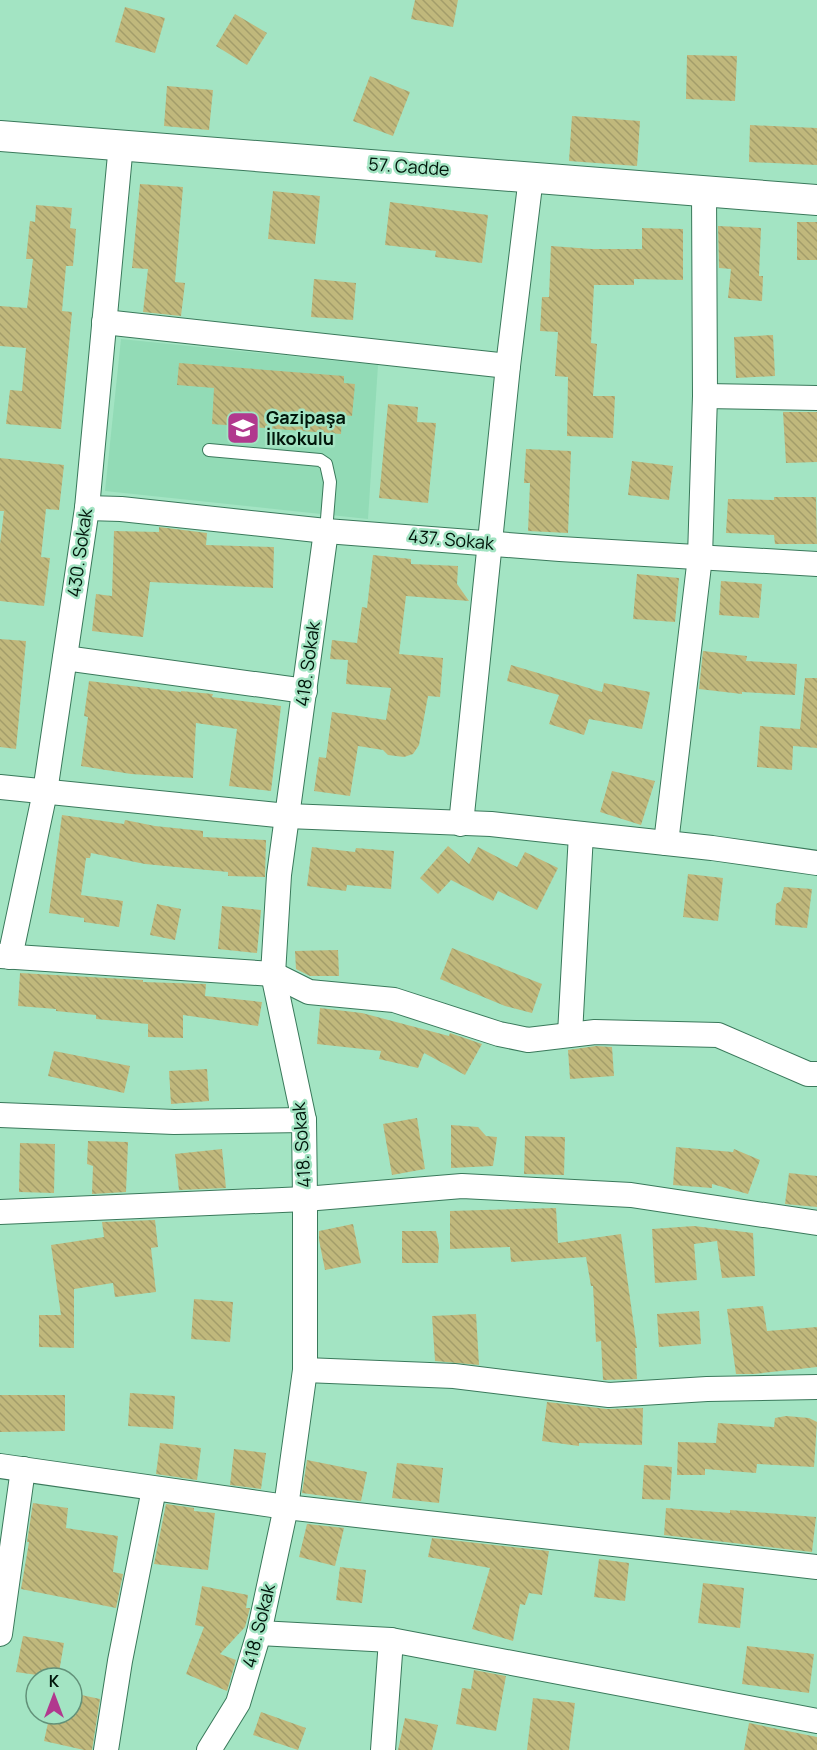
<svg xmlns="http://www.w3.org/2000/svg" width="817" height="1750" viewBox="0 0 817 1750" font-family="Manrope,sans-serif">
  <defs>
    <pattern id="building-back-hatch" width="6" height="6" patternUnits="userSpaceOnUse" patternTransform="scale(1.5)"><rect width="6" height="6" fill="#c0b87c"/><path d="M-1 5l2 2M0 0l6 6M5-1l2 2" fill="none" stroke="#a39d6a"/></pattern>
  </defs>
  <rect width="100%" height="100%" fill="#a3e4c3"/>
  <path fill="#92dbb6" d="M121,339L378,365L368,519L105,491Z"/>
  <g fill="url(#building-back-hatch)">
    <path d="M415,0H458L453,27L411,19Z"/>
    <path d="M125,7L165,18L155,53L115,42Z"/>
    <path d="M235,14L267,33L247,65L216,46Z"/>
    <path d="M687,55L737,56L735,101L686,99Z"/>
    <path d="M370,76L410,92L393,136L353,121Z"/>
    <path d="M167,86L213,90L209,130L164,126Z"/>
    <path d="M572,116L640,121L637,166L569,161Z"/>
    <path d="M750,125L817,128V165L749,162Z"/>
    <path d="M140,184L183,187L175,282L185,283L181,316L143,312L148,269L132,268Z"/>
    <path d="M273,191L320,196L315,244L268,239Z"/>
    <path d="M390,202L488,215L482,263L435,257L436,251L385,245Z"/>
    <path d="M36,205L72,208L70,228L76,229L73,266H66L62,311L72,312L61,429L6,424L10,390L22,391L26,348L0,346V306L27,308L33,259H26L30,221L35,222Z"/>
    <rect x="797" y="222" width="20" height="38"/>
    <path d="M718,226L761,228L759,276H763L762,301L728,298L731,269L719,268Z"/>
    <path d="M642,228L683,229V280L634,279V285H594L591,343L597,344L593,396H615L613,438L567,436L568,377L555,376L558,332L540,331L542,297H549L551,246L592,249H642Z"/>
    <path d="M314,279L356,283L353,320L311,317Z"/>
    <path d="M773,335L775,376L736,378L734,337Z"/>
    <path d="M179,363L344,376V383L355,384L352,416L342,415L341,434L212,424L214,388L177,385Z"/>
    <path d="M388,404L418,407L417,422L436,423L428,503L379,498Z"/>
    <path d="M783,412H817V462L786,463Z"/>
    <path d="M526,449L571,451L568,533L528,531L530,483H524Z"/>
    <path d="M0,458L64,465L59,510L46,509L41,557L50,558L44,606L0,601V544L4,511H0Z"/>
    <path d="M632,461L673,466L669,500L628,495Z"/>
    <path d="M774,497H816L817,544H775L774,535L726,533L728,499L774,500Z"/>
    <path d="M159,527L207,533L206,545L274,547L273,588L150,582L143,637L92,631L96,594L112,596L114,531L159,532Z"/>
    <path d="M373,555L411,559V564L458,566L457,584L469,601L406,596L399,654L443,658L440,697L428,696L419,745L413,754L404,757L388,755L383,750L358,746L350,796L314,791L319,757L326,758L332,712L386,720L391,688L346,684L348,660L330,659L332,640L357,643L362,607L367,608Z"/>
    <path d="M637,574L679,578L675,622L633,619Z"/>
    <path d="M721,581L762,584L759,618L719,615Z"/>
    <path d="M0,639L26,641L16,749L0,747Z"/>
    <path d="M703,651L747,656L746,661L797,664L795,695L742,692V694L699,689Z"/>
    <path d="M511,665L602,692L604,683L650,692L642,729L589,719L584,735L549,724L559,695L507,681Z"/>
    <path d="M805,678H817V748L793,746L792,770L757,767L760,726L800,729Z"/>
    <path d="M89,681L181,692V691L213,694L212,697L281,706L271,791L229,786L237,729L196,723L193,778L131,774L81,766L88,717L84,716Z"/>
    <path d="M612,771L655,781L641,825L600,812Z"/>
    <path d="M62,815L124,824L125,820L155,826L203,831V837L266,840L265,877L228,876V872L145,864L91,853L90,858H86L81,895L123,901L119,927L84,922V918L49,913Z"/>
    <path d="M448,846L469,864L478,847L517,867L525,852L558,868L537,910L498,891L493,901L451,880L438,894L420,878Z"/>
    <path d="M312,847L355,852L356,848L394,851L391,889L347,885L346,891L307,886Z"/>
    <path d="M688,874L723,878L718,921L683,917Z"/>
    <path d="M784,887L812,889L807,928L775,925L776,904L781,901Z"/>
    <path d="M157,904L181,909L175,940L150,935Z"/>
    <path d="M222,906L261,910L257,953L218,949Z"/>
    <path d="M452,948L542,984L532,1013L505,1006L440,979Z"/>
    <path d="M338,950L339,976H310L296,969L295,951Z"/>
    <path d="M20,973L143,980V982L206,984L205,996L262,1002L258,1026L183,1015V1038L148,1037V1024L96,1019V1015L56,1011V1009L18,1006Z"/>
    <path d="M320,1008L362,1013L449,1036L450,1033L482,1044L465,1075L424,1053L418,1068L379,1059L381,1051L317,1044Z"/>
    <path d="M596,1046L612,1047L614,1076L570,1079L568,1050Z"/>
    <path d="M54,1051L130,1066L124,1093L48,1076Z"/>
    <path d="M207,1069L209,1101L171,1104L169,1071Z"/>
    <path d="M417,1118L425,1169L392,1175L383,1124Z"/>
    <path d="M451,1125L478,1127L486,1136L497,1137L493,1166L451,1168Z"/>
    <path d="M525,1136L565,1137L564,1175L524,1174Z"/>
    <path d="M88,1141L128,1142L126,1192L92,1194L93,1166L87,1164Z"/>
    <path d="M20,1143L55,1144L54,1193L19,1192Z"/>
    <path d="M676,1147L733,1152L734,1149L760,1160L748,1194L712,1184V1188L673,1185Z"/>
    <path d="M222,1149L226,1188L179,1190L175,1154Z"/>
    <path d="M789,1173L817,1176V1207L785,1204Z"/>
    <path d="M556,1208L558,1243L621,1234L637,1348H635L637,1379L603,1380L601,1341L596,1342L593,1286H591L586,1257L511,1262L510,1247L450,1249V1211Z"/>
    <path d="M155,1220L158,1247L151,1248L156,1292L115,1297L113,1283L74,1289V1348L39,1347V1315H61L51,1245L104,1237L102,1222Z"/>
    <path d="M353,1224L361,1263L325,1270L319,1240V1231Z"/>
    <path d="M694,1226L753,1233L755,1276L722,1278L717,1241L694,1244L697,1280L655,1283L652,1229Z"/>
    <path d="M402,1231H436L439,1246L438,1263H402Z"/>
    <path d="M194,1299L233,1302L230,1342L191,1339Z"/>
    <path d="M763,1306L767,1331L817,1327V1367L754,1374H736L727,1309Z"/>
    <path d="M699,1311L701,1344L659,1347L657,1314Z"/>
    <path d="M476,1314L479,1365L435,1361L432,1316Z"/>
    <path d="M130,1393L175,1396L173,1429L128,1426Z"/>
    <path d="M0,1395H65V1431L0,1432Z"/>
    <path d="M547,1402L607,1409L643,1408L642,1445L579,1443V1446L542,1441Z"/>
    <path d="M786,1416L809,1418L817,1422L814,1467L757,1464L756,1473L705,1469V1475H677L678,1442L716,1443L718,1423L774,1427L775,1418Z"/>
    <path d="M160,1443L201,1448L197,1480L156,1474Z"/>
    <path d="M234,1449L266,1453L261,1489L230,1485Z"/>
    <path d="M307,1460L367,1472L361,1501L302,1493Z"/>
    <path d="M397,1463L443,1468L439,1503L392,1498Z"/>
    <path d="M644,1465L672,1467L670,1500L642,1499Z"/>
    <path d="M33,1503L68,1508L66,1528L118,1536L113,1572L123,1574L116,1608L21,1589L29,1542H27Z"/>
    <path d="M166,1504L194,1508V1511L215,1513L208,1570L154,1564Z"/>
    <path d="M666,1508L730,1513V1510L816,1517L812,1552L664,1535Z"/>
    <path d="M307,1524L344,1528L335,1566L299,1557Z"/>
    <path d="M432,1538L549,1551L542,1595L529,1593L525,1605L520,1604L513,1641L472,1629L490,1568L428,1557Z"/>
    <path d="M599,1559L629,1563L625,1601L594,1597Z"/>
    <path d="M340,1567L366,1570L362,1603L336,1600Z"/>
    <path d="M703,1583L744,1588L740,1628L698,1623Z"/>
    <path d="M202,1586L248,1595L246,1608H250L245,1627L220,1654L236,1660L227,1691L186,1674L204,1627L195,1625Z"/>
    <path d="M23,1636L64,1643L58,1678L16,1672Z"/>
    <path d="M747,1646L814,1654L809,1693L742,1684Z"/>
    <path d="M474,1670L506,1676L496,1731L456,1724L462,1688L471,1689Z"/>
    <path d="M72,1693L100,1699L92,1750H84L44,1741L50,1714H72Z"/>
    <path d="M533,1698L575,1703L569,1750H527Z"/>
    <path d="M261,1712L306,1728L298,1750L253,1735Z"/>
    <path d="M405,1718L438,1725L432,1750H398Z"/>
    <path d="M749,1723L817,1737V1750H744Z"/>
  </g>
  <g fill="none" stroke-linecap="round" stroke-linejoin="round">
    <defs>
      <path id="service" d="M209,450L320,460L326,464L330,482L326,531"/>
      <g id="minor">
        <path d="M104,322L508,366"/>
        <path d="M705,396L817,398"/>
        <path d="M87,508L121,509L326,531L560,549L817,564"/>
        <path d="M65,658L305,691"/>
        <path d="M0,787L287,816L491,824L712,848L817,863"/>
        <path d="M461,824L508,366L531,177"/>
        <path d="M666,843L700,557L705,396L704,190"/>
        <path d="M0,956L273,974L309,992L394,1000L499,1034L528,1040L595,1032L718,1035L808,1074H817"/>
        <path d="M10,957L45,792L87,508L121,144"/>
        <path d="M570,1034L581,834"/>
        <path d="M0,1115L174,1122L304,1120"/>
        <path d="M0,1212L305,1199L462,1186L631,1195L817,1223"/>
        <path d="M305,1370L454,1376L609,1395L707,1389L817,1387"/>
        <path d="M0,1466L286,1507L817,1567"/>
        <path d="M259,1633L391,1640L817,1721"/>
        <path d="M0,1634L23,1469"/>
        <path d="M106,1750L120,1661L154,1489"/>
        <path d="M209,1750L238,1703L259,1633L286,1507L305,1370V1199L304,1120L273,974L279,875L326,531"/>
        <path d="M383,1750L391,1640"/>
      </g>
      <path id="tertiary" d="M0,136L817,200"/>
    </defs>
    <use href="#service" stroke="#3a795b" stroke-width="14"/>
    <use href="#minor" stroke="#3a795b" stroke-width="26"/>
    <use href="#tertiary" stroke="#3a795b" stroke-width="32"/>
    <use href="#service" stroke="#fff" stroke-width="12"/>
    <use href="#minor" stroke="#fff" stroke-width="24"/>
    <use href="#tertiary" stroke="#fff" stroke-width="30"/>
  </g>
  <defs>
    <symbol id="school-square" viewBox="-11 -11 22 22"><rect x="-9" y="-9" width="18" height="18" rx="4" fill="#b1398e" stroke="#a3e4c3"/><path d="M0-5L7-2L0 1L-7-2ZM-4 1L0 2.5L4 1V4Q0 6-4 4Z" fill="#fff"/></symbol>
  </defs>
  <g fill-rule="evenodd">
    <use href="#school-square" x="224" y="409" width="38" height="38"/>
  </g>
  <g text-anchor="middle" stroke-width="5" stroke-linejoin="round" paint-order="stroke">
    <g font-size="18" fill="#00150a" stroke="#a3e4c3">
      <text transform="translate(409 167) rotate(4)" y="6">57. Cadde</text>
      <text transform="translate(451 540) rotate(5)" y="6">437. Sokak</text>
      <text transform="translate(80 553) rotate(-82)" y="6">430. Sokak</text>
      <text transform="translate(308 664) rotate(-82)" y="6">418. Sokak</text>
      <text transform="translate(302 1145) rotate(-94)" y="6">418. Sokak</text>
      <text transform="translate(259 1626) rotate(-76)" y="6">418. Sokak</text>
    </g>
    <g font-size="18" font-weight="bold" fill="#00150a" stroke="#a3e4c3" text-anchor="start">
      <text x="266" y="424">Gazipaşa<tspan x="266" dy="21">İlkokulu</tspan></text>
    </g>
  </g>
  <g transform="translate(54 1696)"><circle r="28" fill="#a3e4c3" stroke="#629179" stroke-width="1.5"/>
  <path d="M0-4.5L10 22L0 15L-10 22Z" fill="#b1398e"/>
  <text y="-9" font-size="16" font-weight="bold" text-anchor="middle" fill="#00150a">K</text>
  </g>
</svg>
